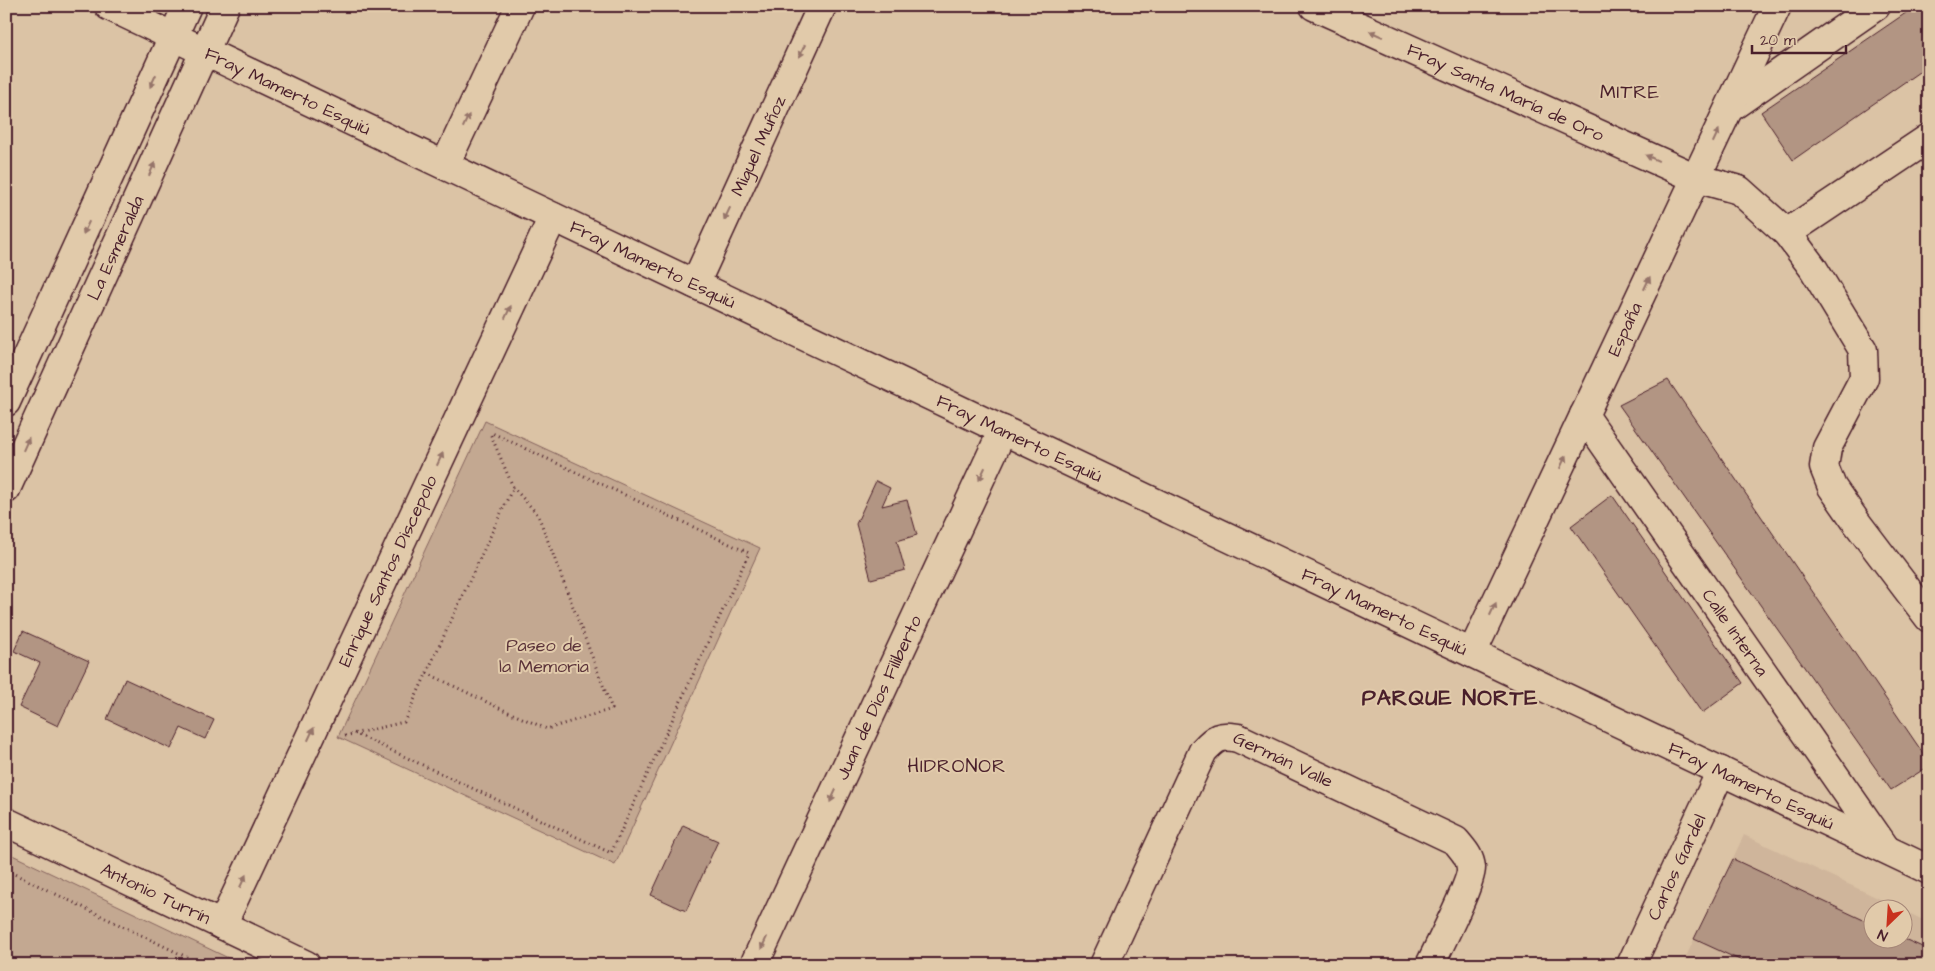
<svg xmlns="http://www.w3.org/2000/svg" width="1935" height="971" viewBox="0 0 1935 971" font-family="'Architects Daughter',sans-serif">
  <rect width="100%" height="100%" fill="#dbc3a5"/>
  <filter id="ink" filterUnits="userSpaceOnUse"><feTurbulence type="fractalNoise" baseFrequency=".02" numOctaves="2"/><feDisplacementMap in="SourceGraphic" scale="10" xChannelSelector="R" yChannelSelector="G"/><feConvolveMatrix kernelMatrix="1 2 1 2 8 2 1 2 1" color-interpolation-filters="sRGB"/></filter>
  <g filter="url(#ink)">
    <path fill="#cfb59b" d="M1744,835L1899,908H1872V938H1902L1903,910L1929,923V965H1682Z"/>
    <g fill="#c3a891" stroke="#86645e">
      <path d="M485,421L760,548L615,865L338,737Z"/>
      <path d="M6,852L243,965H6Z"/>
    </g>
    <g fill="#b29583" stroke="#4a1f2b">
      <path d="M1916,6H1929V65L1793,160L1761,112Z"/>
      <path d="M1668,380L1929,762V766L1891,790L1619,405Z"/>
      <path d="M876,481L890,488L882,506L907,500L917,535L897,541L905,570L871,579L856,524Z"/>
      <path d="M1612,495L1743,683L1702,713L1571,526Z"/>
      <path d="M23,631L89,661L58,726L19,707L40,663L14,651Z"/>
      <path d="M125,679L214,720L205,739L181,728L171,749L107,719Z"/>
      <path d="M683,825L718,841L686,911L651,895Z"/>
      <path d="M1733,859L1872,924V938H1902L1929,950V965H1741L1742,961L1694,939Z"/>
    </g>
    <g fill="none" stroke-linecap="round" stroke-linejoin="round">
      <defs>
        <g id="minor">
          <path id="s1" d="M109,6L1929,870"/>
          <path id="s2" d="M1314,6L1696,178L1739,190L1787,233L1813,268L1863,350L1864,378L1827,448L1824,467L1832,487L1857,523L1929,618"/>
          <path d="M1731,107L1876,6"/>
          <path d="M445,165L520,6"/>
          <path d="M1787,233L1929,138"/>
          <path id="s3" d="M695,284L822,6"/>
          <path id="s4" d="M1584,415L1886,849"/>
          <path id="s5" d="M1472,653L1777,6"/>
          <path id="s6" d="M6,822L306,965"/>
          <path id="s7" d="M222,925L553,217"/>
          <path id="s8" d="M754,965L1003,430"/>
          <path id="s9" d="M1104,965L1203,751C1215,738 1220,734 1238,738L1456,841C1463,850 1470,856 1471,868C1472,882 1438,948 1430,965"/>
          <path id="s10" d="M1631,965L1721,771"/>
        </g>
        <g id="major">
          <path d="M6,402L187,6"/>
          <path id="s11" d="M6,489L225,6"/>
        </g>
      </defs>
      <use href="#minor" stroke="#4a1f2b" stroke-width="31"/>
      <use href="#major" stroke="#4a1f2b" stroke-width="31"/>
      <g stroke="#4a1f2b" stroke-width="3" stroke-dasharray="1 4" stroke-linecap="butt">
        <path d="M427,673L497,707L547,729L612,709L538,515L513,487"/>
        <path d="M354,733L611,853L749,553L490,432"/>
        <path d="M345,736L404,722L513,487L490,433"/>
        <path d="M6,870L203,965"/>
      </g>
      <use href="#minor" stroke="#e1caaa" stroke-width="28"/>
      <use href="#major" stroke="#e1caaa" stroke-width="28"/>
    </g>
    <defs><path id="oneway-solid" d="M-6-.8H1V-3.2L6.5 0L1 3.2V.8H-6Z" transform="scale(1.25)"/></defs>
    <g fill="#96746a">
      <use href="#oneway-solid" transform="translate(1376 34) rotate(-156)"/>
      <use href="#oneway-solid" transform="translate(802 51) rotate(115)"/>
      <use href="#oneway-solid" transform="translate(153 81) rotate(115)"/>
      <use href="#oneway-solid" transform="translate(466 121) rotate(-65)"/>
      <use href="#oneway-solid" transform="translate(1716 136) rotate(-65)"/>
      <use href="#oneway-solid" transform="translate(1652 158) rotate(-156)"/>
      <use href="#oneway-solid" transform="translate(152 169) rotate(-66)"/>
      <use href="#oneway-solid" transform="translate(727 214) rotate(115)"/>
      <use href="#oneway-solid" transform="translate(86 228) rotate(115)"/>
      <use href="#oneway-solid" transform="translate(1647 283) rotate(-65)"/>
      <use href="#oneway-solid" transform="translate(508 312) rotate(-65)"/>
      <use href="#oneway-solid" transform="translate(26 444) rotate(-66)"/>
      <use href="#oneway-solid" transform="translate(440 459) rotate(-65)"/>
      <use href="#oneway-solid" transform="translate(1563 462) rotate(-65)"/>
      <use href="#oneway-solid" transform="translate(982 474) rotate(115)"/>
      <use href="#oneway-solid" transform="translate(1493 609) rotate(-65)"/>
      <use href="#oneway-solid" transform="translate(311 734) rotate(-65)"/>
      <use href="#oneway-solid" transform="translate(833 796) rotate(115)"/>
      <use href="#oneway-solid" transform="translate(243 881) rotate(-65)"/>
      <use href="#oneway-solid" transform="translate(764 943) rotate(115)"/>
    </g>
  </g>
  <g text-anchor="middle" stroke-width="4" stroke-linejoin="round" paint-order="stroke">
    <g font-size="18" fill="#4a1f2b" stroke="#e1caaa">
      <text dy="6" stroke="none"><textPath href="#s1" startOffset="198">Fray Mamerto Esquiú</textPath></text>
      <text dy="6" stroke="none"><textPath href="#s2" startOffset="210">Fray Santa María de Oro</textPath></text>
      <text dy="6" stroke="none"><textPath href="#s3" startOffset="152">Miguel Muñoz</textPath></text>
      <text dy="6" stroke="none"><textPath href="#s11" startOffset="265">La Esmeralda</textPath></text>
      <text dy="6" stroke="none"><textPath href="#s1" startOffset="602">Fray Mamerto Esquiú</textPath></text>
      <text dy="6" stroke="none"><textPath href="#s5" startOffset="358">España</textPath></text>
      <text dy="6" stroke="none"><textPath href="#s1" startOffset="1008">Fray Mamerto Esquiú</textPath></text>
      <text dy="6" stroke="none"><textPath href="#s7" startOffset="391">Enrique Santos Discepolo</textPath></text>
      <text dy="6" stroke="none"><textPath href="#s1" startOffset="1412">Fray Mamerto Esquiú</textPath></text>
      <text dy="6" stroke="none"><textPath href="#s4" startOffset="265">Calle Interna</textPath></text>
      <text dy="6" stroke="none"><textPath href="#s8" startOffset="295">Juan de Dios Filiberto</textPath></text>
      <text dy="6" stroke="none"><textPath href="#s9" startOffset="326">Germán Valle</textPath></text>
      <text dy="6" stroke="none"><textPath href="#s1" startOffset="1818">Fray Mamerto Esquiú</textPath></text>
      <text dy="6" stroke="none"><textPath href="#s10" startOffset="108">Carlos Gardel</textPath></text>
      <text dy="6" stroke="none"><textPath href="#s6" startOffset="166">Antonio Turrín</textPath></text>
    </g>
    <g font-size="18" fill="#5c343a" stroke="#e1caaa">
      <text x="544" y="651">Paseo de<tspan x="544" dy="21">la Memoria</tspan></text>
    </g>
    <g font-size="19" letter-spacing="1" fill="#4a1f2b" stroke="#e1caaa">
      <text x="1630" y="98">MITRE</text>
      <text x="957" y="772">HIDRONOR</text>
    </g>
    <g font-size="22" font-weight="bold" letter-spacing="1" fill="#4a1f2b" stroke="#e1caaa">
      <text x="1450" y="705">PARQUE NORTE</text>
    </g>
  </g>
  <rect width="1935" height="971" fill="none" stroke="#e1caaa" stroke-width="25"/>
  <rect x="12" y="12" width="1910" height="946" fill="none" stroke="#4a1f2b" stroke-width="2" filter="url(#ink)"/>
  <g transform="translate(1888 924) rotate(205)"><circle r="24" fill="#e1caaa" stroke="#a58677"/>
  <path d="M0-4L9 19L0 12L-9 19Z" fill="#c8321e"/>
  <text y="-8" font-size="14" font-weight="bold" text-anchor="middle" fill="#4a1f2b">N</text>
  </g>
  <path d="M1752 45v8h94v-8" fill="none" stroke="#4a1f2b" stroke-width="2.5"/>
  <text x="1760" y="45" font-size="15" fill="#4a1f2b" stroke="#e1caaa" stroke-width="4" paint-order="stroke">20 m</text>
</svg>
